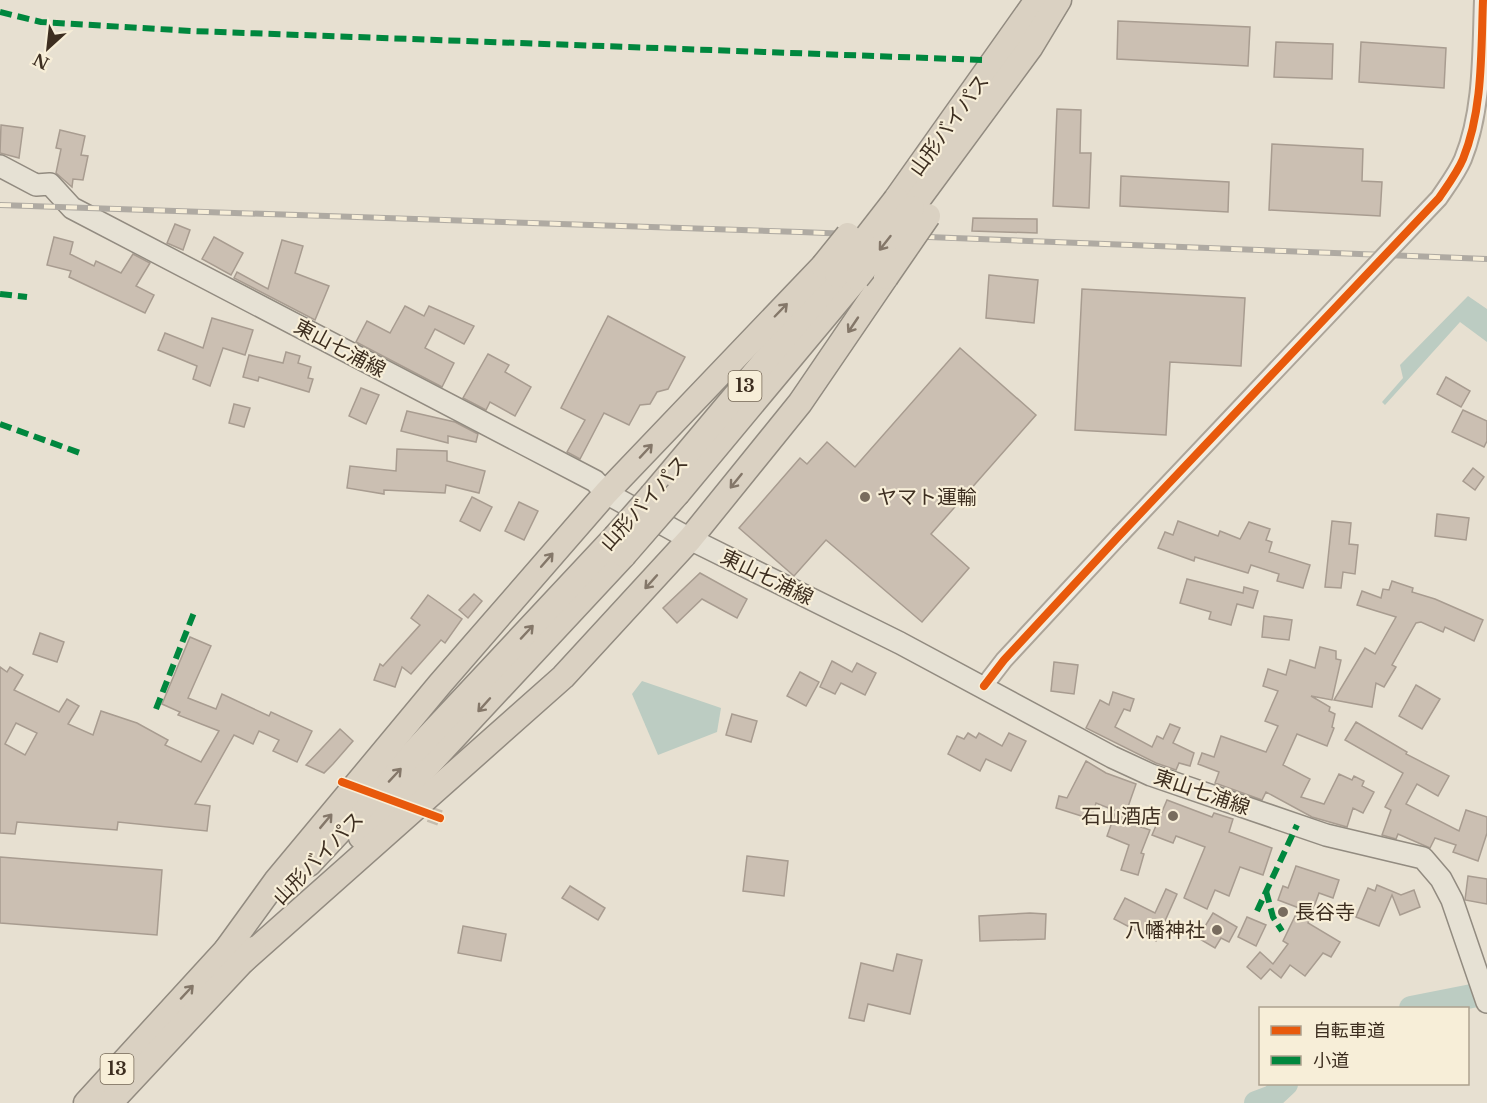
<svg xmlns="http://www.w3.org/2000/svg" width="1487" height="1103" viewBox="0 0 1487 1103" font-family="'Libre Baskerville','Noto Sans JP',serif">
  <rect width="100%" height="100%" fill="#e7e0d1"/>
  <g fill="#bcccc2">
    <path d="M1468,296L1487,309V342L1460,322L1385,405L1382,402L1403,378L1400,365Z"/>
    <path d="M642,681L721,708L717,732L658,755L632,694Z"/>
  </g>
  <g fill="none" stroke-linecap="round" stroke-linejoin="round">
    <g stroke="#bcccc2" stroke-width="24">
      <path d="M1411,1008L1487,993"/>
      <path d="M1256,1103L1272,1097L1286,1084"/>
    </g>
  </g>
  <g fill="#cbbfb2" stroke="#a89c90" stroke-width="1.5" fill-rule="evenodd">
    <path d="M1118,21L1250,27L1248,66L1117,59Z"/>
    <path d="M1276,42L1333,44L1332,79L1274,77Z"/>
    <path d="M1361,42L1446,48L1444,88L1359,82Z"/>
    <path d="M1057,109L1081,110L1080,153H1091L1089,208L1053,206Z"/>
    <path d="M1,125L23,128L19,158L0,153Z"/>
    <path d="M60,130L85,136L81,155L88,156L83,180L73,179L72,187L56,173L61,149L56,148Z"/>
    <path d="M1272,144L1363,149L1362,181L1382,182L1380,216L1269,210Z"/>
    <path d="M1121,176L1229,182L1228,212L1120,206Z"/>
    <path d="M973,218L1037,219V233L972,231Z"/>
    <path d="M175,224L190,230L183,250L167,243Z"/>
    <path d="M54,237L73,242L70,254L94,266L96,261L121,273L133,254L150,263L136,286L154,295L145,313L69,277L71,271L47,265Z"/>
    <path d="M214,237L243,253L231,275L202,259Z"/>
    <path d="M282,240L303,246L295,273L329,286L315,320L234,278L237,272L268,289Z"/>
    <path d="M989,275L1038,280L1034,323L986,318Z"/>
    <path d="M1082,289L1245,298L1241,366L1170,362L1166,435L1075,430Z"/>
    <path d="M405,306L424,316L429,306L474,326L464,344L435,329L425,348L454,363L442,387L356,342L367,321L390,333Z"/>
    <path d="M608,316L685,357L668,389L657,392L650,404L640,405L629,425L604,413L580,459L567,452L585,420L561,408Z"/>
    <path d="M212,318L253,330L245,355L223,348L210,386L193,379L197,366L158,350L165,333L203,348Z"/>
    <path d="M960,348L1036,415L931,534L969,568L922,622L826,540L794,576L739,528L800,458L807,464L827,442L855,467Z"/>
    <path d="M286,352L300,356L298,363L311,367L308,378L313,379L309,392L259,377L258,381L243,377L249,355L283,363Z"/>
    <path d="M488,354L509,365L505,372L531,387L515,416L490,402L486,410L463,398Z"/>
    <path d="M1446,377L1470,391L1461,407L1437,394Z"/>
    <path d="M361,388L379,395L366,424L349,416Z"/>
    <path d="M234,404L250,408L244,427L229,423Z"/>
    <path d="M1463,410L1487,421V441L1484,447L1452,432Z"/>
    <path d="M407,411L455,422L478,434L476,442L448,436V443L401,431Z"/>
    <path d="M397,449L447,451V461L485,471L479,493L446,485L445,493L384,490V494L347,488L350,466L396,471Z"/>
    <path d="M1473,468L1484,477L1475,490L1463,481Z"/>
    <path d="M472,497L492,507L480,531L460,521Z"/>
    <path d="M519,502L538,511L524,540L505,531Z"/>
    <path d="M1437,514L1469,518L1466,540L1435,536Z"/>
    <path d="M1178,521L1218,536L1220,531L1240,539L1249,522L1270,529L1266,540L1272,542L1269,552L1310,565L1303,588L1277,581L1279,574L1251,565L1248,573L1195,557L1194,561L1158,548L1165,532L1173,535Z"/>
    <path d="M1332,521L1351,523L1349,544L1358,545L1355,574L1343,572L1341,588L1325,587Z"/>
    <path d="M700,573L747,599L737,618L702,599L677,623L663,608Z"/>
    <path d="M1187,579L1243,593L1244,587L1258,591L1253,608L1237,604L1231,625L1209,619L1211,612L1180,603Z"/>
    <path d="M1392,581L1413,588L1412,592L1435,599L1483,620L1474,641L1445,627L1443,632L1421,622L1416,623L1392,665L1396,667L1384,687L1376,683L1372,707L1334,700L1365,648L1375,654L1396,617L1357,605L1362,591L1381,598L1383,589L1389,590Z"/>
    <path d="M474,594L482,601L468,618L459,610Z"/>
    <path d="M428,595L462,619L445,643L441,640L411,674L402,667L395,687L374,680L380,664L383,666L420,625L411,618Z"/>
    <path d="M1264,616L1292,620L1289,640L1262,637Z"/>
    <path d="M40,633L64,642L57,662L33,654Z"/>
    <path d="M190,637L211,646L188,698L216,709L222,694L269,716L271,712L312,731L297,762L273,751L279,740L259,731L253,744L234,735L195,804L210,806L207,831L118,822L117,830L17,822L15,834L0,833V667L7,672L10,667L23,675L14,690L59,712L67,699L79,706L68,724L93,735L101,711L137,723L168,740L165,745L201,762L219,731L178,715L180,712L162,704ZM16,723L37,733L25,755L5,744Z"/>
    <path d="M1320,647L1336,651V659L1341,660L1332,700L1311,696L1330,707L1329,711L1335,714L1332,727L1334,728L1327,746L1297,734L1283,765L1310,779L1301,797L1324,804L1339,774L1352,780L1354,776L1364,781L1362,786L1374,792L1363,813L1353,808L1347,827L1312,817L1266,792L1262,800L1215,783L1219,772L1198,764L1202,753L1214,757L1221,736L1266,752L1278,726L1265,721L1278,691L1263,686L1268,669L1286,675L1290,660L1315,668Z"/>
    <path d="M832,661L852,672L857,663L876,673L865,695L841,683L835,694L820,687Z"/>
    <path d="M1054,662L1078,665L1074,694L1051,691Z"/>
    <path d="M800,672L819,682L806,706L787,696Z"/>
    <path d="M1416,685L1440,699L1422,729L1399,716Z"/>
    <path d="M1113,692L1134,699L1130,711L1124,709L1115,727L1152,747L1157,736L1163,739L1170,724L1180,728L1173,743L1194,753L1190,766L1179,763L1176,770L1156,763L1086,728L1100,700L1109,705Z"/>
    <path d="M732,714L757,721L751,742L726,735Z"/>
    <path d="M1356,722L1407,752L1406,754L1449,776L1438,796L1417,784L1406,804L1459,831L1466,810L1487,817V833L1478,861L1453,852L1456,845L1435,838L1430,848L1398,834L1396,839L1382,835L1391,810L1385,807L1403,773L1345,740Z"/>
    <path d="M340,729L353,741L333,764L324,773L306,765Z"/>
    <path d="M968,733L976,738L979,733L1002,746L1009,733L1026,741L1011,771L986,759L980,771L948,754L957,736L964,739Z"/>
    <path d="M1086,761L1106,773L1136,784L1123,821L1150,830L1141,853L1144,854L1138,875L1121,870L1129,845L1107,836L1116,811L1096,803L1091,819L1056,808L1059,796L1067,798Z"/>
    <path d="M1167,800L1212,817L1214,813L1233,819L1229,832L1272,848L1263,875L1240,867L1229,896L1215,890L1207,909L1184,898L1205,847L1176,836L1173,843L1152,835Z"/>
    <path d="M747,856L788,861L784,896L743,891Z"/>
    <path d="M0,857L162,870L157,935L0,923Z"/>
    <path d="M1296,866L1339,880L1333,898L1319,893L1308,923L1340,942L1331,957L1323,953L1305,976L1290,965L1281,978L1270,969L1261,979L1247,967L1260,952L1273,964L1288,944L1283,941L1299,908L1278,900L1283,886L1288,888Z"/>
    <path d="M1468,876L1487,879V904L1465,900Z"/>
    <path d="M1377,885L1401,895L1414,890L1420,907L1400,915L1392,895L1379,926L1356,917L1368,888L1375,891Z"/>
    <path d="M570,886L605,908L598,920L562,898Z"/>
    <path d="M1166,889L1177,894L1156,941L1114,919L1125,898L1155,913Z"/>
    <path d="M1030,913L1046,914L1045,939L980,941L979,916Z"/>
    <path d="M1213,913L1237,927L1229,942L1221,938L1215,948L1198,938Z"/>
    <path d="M1247,917L1266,925L1256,946L1238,937Z"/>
    <path d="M463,926L506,934L501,961L458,953Z"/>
    <path d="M897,954L922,960L910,1014L868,1004L864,1021L849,1018L861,963L893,971Z"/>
  </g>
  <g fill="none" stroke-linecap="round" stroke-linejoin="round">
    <path stroke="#c5bcae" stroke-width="16" stroke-dasharray="16 8" stroke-linecap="butt" d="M407,806L440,818"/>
    <defs>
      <path id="minor" d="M984,686L1004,660L1119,536"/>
      <path id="major" d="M0,166L36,185L50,184L72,208L595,481L606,493L690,539L900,643L1112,757L1151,775L1326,835L1423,858L1441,879L1452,900L1487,1002"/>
      <g id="highway">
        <path d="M896,199L1037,0"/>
        <path d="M912,208L1030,48L1059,0"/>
        <path d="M678,493L857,278"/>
        <path d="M652,495L837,275"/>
        <path d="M361,837L624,555"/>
        <path d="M309,864L615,537"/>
        <path d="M226,950L276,881L440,684L606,493L823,266"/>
        <path d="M243,961L563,677L690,539L800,403L886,277"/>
        <path d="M86,1103L236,939"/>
        <path d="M110,1103L254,949"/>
      </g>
    </defs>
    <use href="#minor" stroke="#ada599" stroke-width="20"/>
    <use href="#major" stroke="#928b80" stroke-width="24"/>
    <use href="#highway" stroke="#928b80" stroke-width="27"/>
    <use href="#minor" stroke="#efebe3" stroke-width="16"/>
    <use href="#major" stroke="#e6e1d4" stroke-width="21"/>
    <use href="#highway" stroke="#dad1c2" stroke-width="24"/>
    <defs>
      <path id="rail" d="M0,205L800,232L1487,259"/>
    </defs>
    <use href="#rail" stroke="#afaaa2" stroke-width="6"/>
    <use href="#rail" stroke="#f7eed8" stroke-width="4" stroke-dasharray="11" stroke-linecap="butt"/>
    <defs>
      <path id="minor-bridge" d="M1119,536L1439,198C1447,186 1457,173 1463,159C1483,110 1481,52 1483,0"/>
      <g id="highway-bridge">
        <path d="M823,266L848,235"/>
        <path d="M837,275L896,199"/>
        <path d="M886,277L928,216"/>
        <path d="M857,278L912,208"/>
        <path d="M615,537L652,495"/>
        <path d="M624,555L678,493"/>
      </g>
    </defs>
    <use href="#minor-bridge" stroke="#ada599" stroke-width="20" stroke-linecap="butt"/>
    <use href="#highway-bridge" stroke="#928b80" stroke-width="27" stroke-linecap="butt"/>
    <use href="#minor-bridge" stroke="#efebe3" stroke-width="16"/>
    <use href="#highway-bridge" stroke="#dad1c2" stroke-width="24"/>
    <g stroke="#00873e" stroke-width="6" stroke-dasharray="12 6" stroke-linecap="butt">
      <path d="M0,12L41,22L192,31L983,60"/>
      <path d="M0,294L27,297"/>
      <path d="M0,424L80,453"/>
      <path d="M156,709L195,610"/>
      <path d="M1266,891L1273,917L1282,931"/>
      <path d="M1257,911L1297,825"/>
    </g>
    <defs>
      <g id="cycleway">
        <path d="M984,686L1004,660L1119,536L1439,198C1447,186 1457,173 1463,159C1483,110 1481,52 1483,0"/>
        <path d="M342,782L440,818"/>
      </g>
    </defs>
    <use href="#cycleway" stroke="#f7eed8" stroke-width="11"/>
    <use href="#cycleway" stroke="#e8590c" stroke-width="8"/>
  </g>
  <defs><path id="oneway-shaft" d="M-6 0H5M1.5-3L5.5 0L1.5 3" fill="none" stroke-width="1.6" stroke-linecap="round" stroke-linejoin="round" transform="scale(1.5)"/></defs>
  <g stroke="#847769">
    <use href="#oneway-shaft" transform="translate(885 243) rotate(128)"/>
    <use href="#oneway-shaft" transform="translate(781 310) rotate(-46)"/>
    <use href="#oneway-shaft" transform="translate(853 325) rotate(124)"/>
    <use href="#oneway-shaft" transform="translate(646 451) rotate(-47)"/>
    <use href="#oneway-shaft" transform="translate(736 481) rotate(129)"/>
    <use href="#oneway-shaft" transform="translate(547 560) rotate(-49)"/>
    <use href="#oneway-shaft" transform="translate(651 582) rotate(132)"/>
    <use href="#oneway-shaft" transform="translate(527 632) rotate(-47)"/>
    <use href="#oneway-shaft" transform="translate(484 705) rotate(132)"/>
    <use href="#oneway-shaft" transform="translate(395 775) rotate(-47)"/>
    <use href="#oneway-shaft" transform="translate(326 821) rotate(-50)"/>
    <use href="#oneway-shaft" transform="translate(187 992) rotate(-47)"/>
  </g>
  <g fill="#786c5e" stroke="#f7eed8" stroke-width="2">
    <circle cx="865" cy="497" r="6"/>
    <circle cx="1173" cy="816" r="6"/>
    <circle cx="1283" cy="912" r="6"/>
    <circle cx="1217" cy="930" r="6"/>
  </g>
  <g text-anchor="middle" stroke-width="4.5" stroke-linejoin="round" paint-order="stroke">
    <g fill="#f7eed8" stroke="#756857" stroke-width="1.5">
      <rect x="728.5" y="371" width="33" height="30" rx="4.5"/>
      <rect x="100.5" y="1054" width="33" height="30" rx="4.5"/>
    </g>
    <g font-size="18" font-weight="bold" fill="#3d2e20">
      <text x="745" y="392">13</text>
      <text x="117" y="1075">13</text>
    </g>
    <g font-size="20" fill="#3d2e20" stroke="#f7eed8">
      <text transform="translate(949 125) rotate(-54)" y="7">山形バイパス</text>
      <text transform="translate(340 348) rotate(28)" y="7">東山七浦線</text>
      <text transform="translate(644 503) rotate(-48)" y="7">山形バイパス</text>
      <text transform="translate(767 577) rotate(26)" y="7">東山七浦線</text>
      <text transform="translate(1202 792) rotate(19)" y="7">東山七浦線</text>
      <text transform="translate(318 858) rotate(-46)" y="7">山形バイパス</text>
    </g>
    <g font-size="20" fill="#3d2e20" stroke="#f7eed8" text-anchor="start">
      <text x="877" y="504">ヤマト運輸</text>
      <text x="1161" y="823" text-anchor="end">石山酒店</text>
      <text x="1295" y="919">長谷寺</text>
      <text x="1205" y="937" text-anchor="end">八幡神社</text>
    </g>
  </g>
  <rect x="1259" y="1007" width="210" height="78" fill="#f7eed8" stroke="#ada18e" stroke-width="1.5"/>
  <rect x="1271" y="1026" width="30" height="9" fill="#e8590c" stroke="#ada18e" stroke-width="1.5"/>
  <text x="1313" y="1037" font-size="18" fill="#3d2e20">自転車道</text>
  <rect x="1271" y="1056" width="30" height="9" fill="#00873e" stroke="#ada18e" stroke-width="1.5"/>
  <text x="1313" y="1067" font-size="18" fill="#3d2e20">小道</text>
  <g transform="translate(48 48) rotate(207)" stroke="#f7eed8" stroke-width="4.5" paint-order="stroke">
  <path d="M0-4.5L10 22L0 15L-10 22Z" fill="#3d2e20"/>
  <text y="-9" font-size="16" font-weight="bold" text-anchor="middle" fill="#3d2e20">N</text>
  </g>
</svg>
